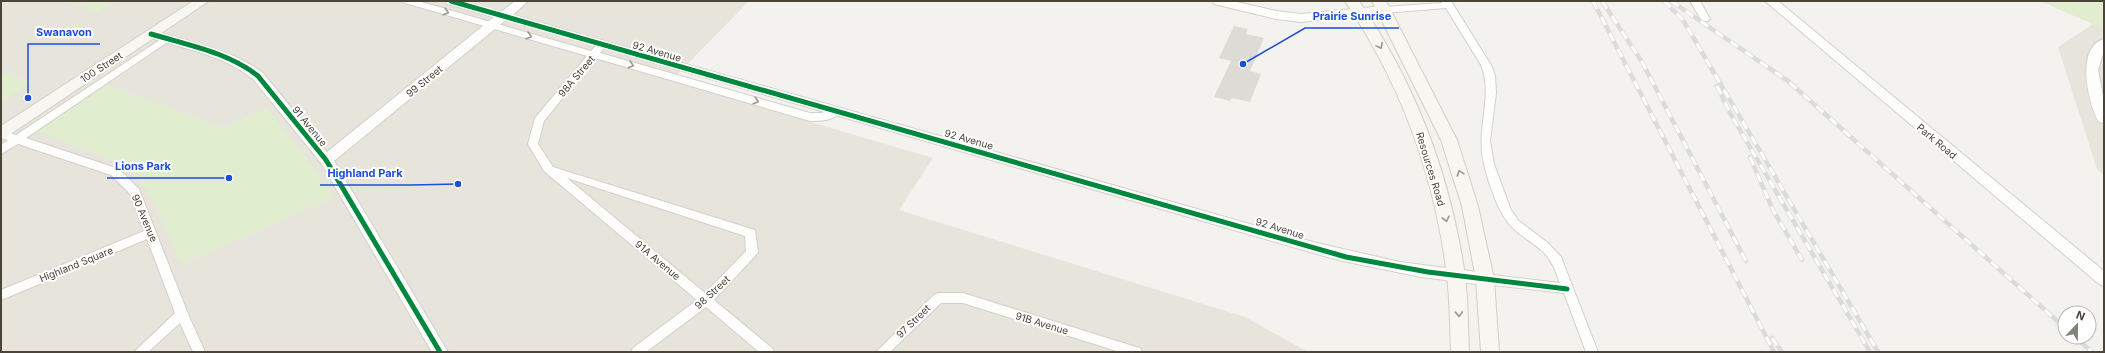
<svg xmlns="http://www.w3.org/2000/svg" width="2105" height="353" viewBox="0 0 2105 353" font-family="Inter,sans-serif">
  <rect width="100%" height="100%" fill="#f4f2ee"/>
  <g fill="#e7e4dc">
    <path d="M1,1H749L671,81L933,158L899,210L1245,317L1308,352H1Z"/>
    <path d="M2104,17V175L2097,169L2058,47Z"/>
  </g>
  <g fill="#e0edcf">
    <path d="M62,1H115L96,13Z"/>
    <path d="M2040,1H2104V29Z"/>
    <path d="M6,73L32,82L2,101L1,76Z"/>
    <path d="M106,85L223,128L267,108L316,170L333,198L181,264C166,230 154,189 124,165L39,132L43,127Z"/>
  </g>
  <path fill="#dddbd6" d="M1234,26L1248,29L1246,34L1264,38L1250,71L1261,74L1250,102L1232,98L1230,101L1214,97L1231,61L1219,58Z"/>
  <g fill="none" stroke-linecap="round" stroke-linejoin="round">
    <defs>
      <g id="minor">
        <path d="M403,1H418L591,51L599,42H605L607,44L600,53L810,113H822L832,109H840L841,111C834,121 821,121 810,121L595,58L544,121L538,144L553,167L755,230L758,252L756,255L714,300L772,348L774,352H759L706,307L646,352H631L633,348L697,300L544,171L528,144L535,118L587,56L405,3ZM567,178L745,236L746,251L705,293Z"/>
        <path d="M1441,1H1451L1491,65L1495,75L1496,93L1490,141L1494,164L1511,210L1519,221L1548,243L1561,257L1598,352H1586L1564,293L1485,284L1481,282L1479,279L1481,276L1485,274L1560,283C1557,277 1556,270 1552,264C1544,247 1524,240 1512,227C1499,215 1488,182 1484,164C1475,130 1494,97 1481,65L1446,8L1384,13L1379,10L1384,7L1442,3Z"/>
        <path d="M1690,1H1700L1710,19L1708,21H1702Z"/>
        <path d="M166,36L169,37L171,39L169,41L26,138L119,169L139,189L188,314L205,352H193L180,323L148,352H134L175,313L147,239L1,300V290L144,231L130,194L111,175L18,144L1,154V145L8,140L1,138V130L16,135Z"/>
        <path d="M938,293H963L1136,347L1140,348L1142,352H1120L963,303H941L890,352H876L934,295Z"/>
      </g>
      <g id="tertiary">
        <path d="M445,1H464L501,12L515,1H528L513,15L1317,243L1400,262L1485,273L1490,275L1493,279L1490,283L1485,285L1421,277L1338,260L506,20L334,161L448,352H432L321,163L253,79C223,55 183,48 147,37L145,34L147,31H155C191,43 232,49 263,73L327,152L494,17L447,4Z"/>
        <path d="M1212,1H1233L1276,11L1301,14L1384,6L1390,10L1384,14L1301,22L1276,19L1214,4Z"/>
        <path d="M1765,1H1778L2104,271V286L2099,284Z"/>
        <path d="M2104,39V51L2098,70L2104,101V123L2099,122C2088,104 2075,47 2104,39Z"/>
      </g>
      <g id="secondary">
        <path d="M193,1H209L6,137L1,138V126Z"/>
        <path d="M1345,1H1359C1416,84 1451,177 1465,276C1468,301 1468,327 1469,352H1451C1450,327 1450,301 1447,276C1435,177 1401,84 1345,1Z"/>
        <path d="M1372,1H1386L1457,140L1478,206L1494,279L1499,352H1481L1476,279L1462,206L1441,140Z"/>
      </g>
    </defs>
    <use href="#minor" stroke="#d2d0cb" stroke-width="2"/>
    <use href="#tertiary" stroke="#d2d0cb" stroke-width="2"/>
    <use href="#secondary" stroke="#d2cfc5" stroke-width="2"/>
    <use href="#minor" fill="#fdfdfc" fill-rule="evenodd"/>
    <use href="#tertiary" fill="#fdfdfc" fill-rule="evenodd"/>
    <use href="#secondary" fill="#f7f6f1" fill-rule="evenodd"/>
    <defs>
      <g id="rail">
        <path d="M1593,1L1774,352"/>
        <path d="M1602,1L1642,62L1746,261"/>
        <path d="M1664,1L1683,20L1878,352"/>
        <path d="M1671,1L1788,81L2065,328"/>
        <path d="M1717,86L1730,113L1870,352"/>
        <path d="M1750,157L1773,210L1802,260"/>
        <path d="M2075,337L2092,352"/>
        <path d="M1772,338L1782,352"/>
      </g>
    </defs>
    <use href="#rail" stroke="#dbdbda" stroke-width="4.5"/>
    <use href="#rail" stroke="#fff" stroke-width="3" stroke-dasharray="9" stroke-linecap="butt"/>
    <defs>
      <g id="cycleway">
        <path d="M451,1L1346,257L1428,272L1567,289"/>
        <path d="M151,34C187,45 228,52 258,76L326,160L440,352"/>
      </g>
    </defs>
    <use href="#cycleway" stroke="#fff" stroke-width="8"/>
    <use href="#cycleway" stroke="#00873e" stroke-width="5"/>
  </g>
  <defs><path id="oneway-chevron" d="M-2-3.5L2.5 0L-2 3.5" fill="none" stroke-width="1.6" stroke-linecap="round" stroke-linejoin="round"/></defs>
  <g stroke="#9b9891">
    <use href="#oneway-chevron" transform="translate(446 12) rotate(16)"/>
    <use href="#oneway-chevron" transform="translate(529 36) rotate(16)"/>
    <use href="#oneway-chevron" transform="translate(631 65) rotate(16)"/>
    <use href="#oneway-chevron" transform="translate(756 101) rotate(16)"/>
  </g>
  <g stroke="#98958c">
    <use href="#oneway-chevron" transform="translate(1380 46) rotate(62)"/>
    <use href="#oneway-chevron" transform="translate(1460 173) rotate(-108)"/>
    <use href="#oneway-chevron" transform="translate(1446 219) rotate(77)"/>
    <use href="#oneway-chevron" transform="translate(1459 314) rotate(88)"/>
  </g>
  <g text-anchor="middle" stroke-width="4" stroke-linejoin="round" paint-order="stroke">
    <g font-size="10" fill="#4b4539" stroke="#fff">
      <text transform="translate(657 51) rotate(16)" y="4">92 Avenue</text>
      <text transform="translate(101 67) rotate(-33)" y="4">100 Street</text>
      <text transform="translate(576 76) rotate(-50)" y="4">98A Street</text>
      <text transform="translate(424 81) rotate(-39)" y="4">99 Street</text>
      <text transform="translate(310 126) rotate(51)" y="4">91 Avenue</text>
      <text transform="translate(969 139) rotate(16)" y="4">92 Avenue</text>
      <text transform="translate(1937 141) rotate(40)" y="4">Park Road</text>
      <text transform="translate(1431 169) rotate(73)" y="4">Resources Road</text>
      <text transform="translate(145 218) rotate(67)" y="4">90 Avenue</text>
      <text transform="translate(1280 228) rotate(17)" y="4">92 Avenue</text>
      <text transform="translate(658 260) rotate(40)" y="4">91A Avenue</text>
      <text transform="translate(76 264) rotate(-22)" y="4">Highland Square</text>
      <text transform="translate(712 292) rotate(-43)" y="4">98 Street</text>
      <text transform="translate(913 321) rotate(-44)" y="4">97 Street</text>
      <text transform="translate(1042 323) rotate(17)" y="4">91B Avenue</text>
    </g>
  </g>
  <path fill="none" stroke="#1d4ed8" stroke-width="1.5" d="M1243 64L1305 28H1399M28 98L28 44H100M229 178L179 178H107M458 184L411 185H320"/>
  <g fill="#1d4ed8" stroke="#fff" stroke-width="1.5">
    <circle cx="1243" cy="64" r="4"/>
    <circle cx="28" cy="98" r="4"/>
    <circle cx="229" cy="178" r="4"/>
    <circle cx="458" cy="184" r="4"/>
  </g>
  <g font-size="11" text-anchor="middle" font-weight="bold" fill="#1d4ed8" stroke="#fff" stroke-width="4" stroke-linejoin="round" paint-order="stroke">
    <text x="1352" y="20">Prairie Sunrise</text>
    <text x="64" y="36">Swanavon</text>
    <text x="143" y="170">Lions Park</text>
    <text x="365" y="177">Highland Park</text>
  </g>
  <rect width="2105" height="353" fill="none" stroke="#4b4539" stroke-width="4"/>
  <g transform="translate(2077 325) rotate(22)"><circle r="19" fill="#ffffff" stroke="#b7b5b0"/>
  <path d="M0-3L7 15L0 10L-7 15Z" fill="#868278"/>
  <text y="-6" font-size="11" font-weight="bold" text-anchor="middle" fill="#4b4539">N</text>
  </g>
</svg>
